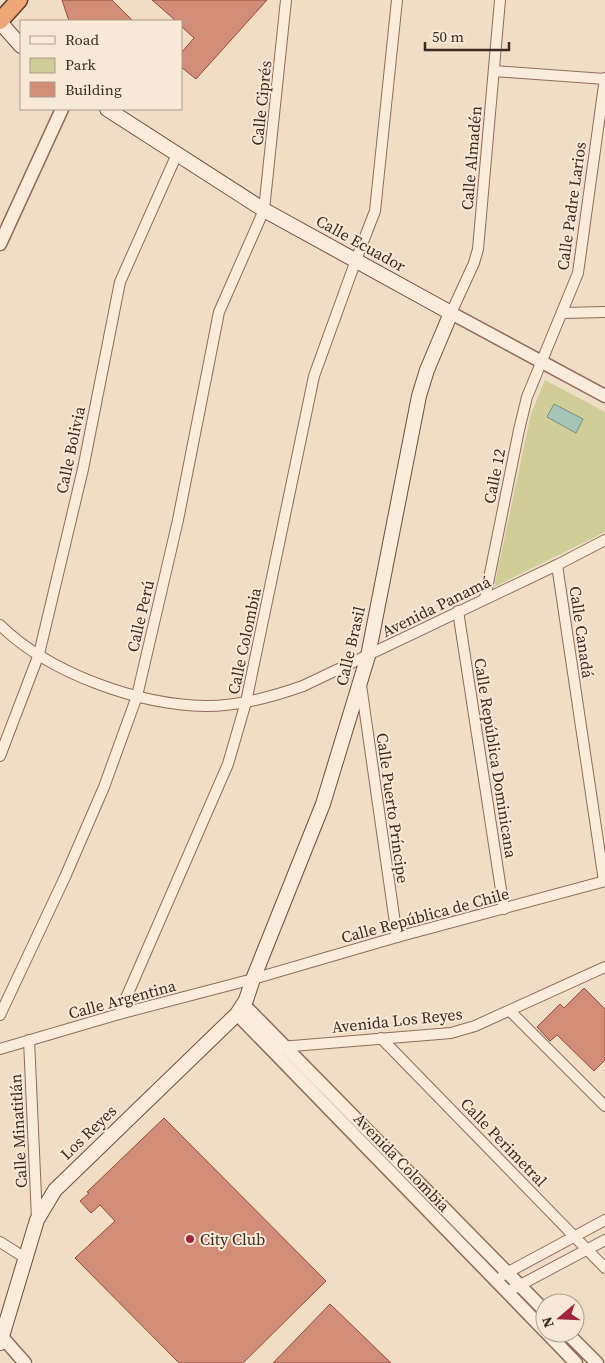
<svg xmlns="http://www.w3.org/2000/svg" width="605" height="1363" viewBox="0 0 605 1363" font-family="'Source Serif 4',serif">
  <rect width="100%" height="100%" fill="#f1dcc6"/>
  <path fill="#d1cd98" d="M545,380L605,412V532L494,587L531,414Z"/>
  <path fill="#a7c5b6" stroke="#6d9483" d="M554,404L583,419L576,433L547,417Z"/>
  <g fill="#d28d79" stroke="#8f4e3e">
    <path d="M62,0H112L133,21H69Z"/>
    <path d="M152,0H267L196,79L181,67V53L194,38L181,26V21H176Z"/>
    <path d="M584,988L605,1009V1060L594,1071L557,1035L550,1041L537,1027L560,1004L564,1008Z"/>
    <path d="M164,1118L326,1281L243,1363H179L75,1258L115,1221L100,1205L91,1213L80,1201L89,1193L87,1192Z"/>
    <path d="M330,1304L391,1363H273Z"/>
  </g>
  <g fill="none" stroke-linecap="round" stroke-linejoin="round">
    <defs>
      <g id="minor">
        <path d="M494,71L605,79"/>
        <path d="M451,313L474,263L478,249L500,0"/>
        <path d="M563,313L605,312"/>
        <path d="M557,565L604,881"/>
        <path d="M485,598L519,430L527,397L578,273L605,78"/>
        <path d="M458,611L504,909"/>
        <path d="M0,625C49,673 138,705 206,706C240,706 272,697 303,686L557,565L605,540"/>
        <path d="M361,685L397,937"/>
        <path d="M0,756L39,654L83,469L120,282L177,154"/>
        <path d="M510,1011L605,1106"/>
        <path d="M119,1014L228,764L246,702L314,376L356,260L375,211L397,0"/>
        <path d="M0,1015L65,877L104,787L137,696L178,520L219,312L264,210L286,0"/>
        <path d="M381,1038L605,1268"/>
        <path d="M29,1040L37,1219"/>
        <path d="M280,1047L451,1033L475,1026L605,967"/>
        <path d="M0,1049L119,1014L253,979L397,937L605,881"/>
        <path d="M0,1242L27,1259"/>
        <path d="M503,1275L605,1220"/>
        <path d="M507,1292L605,1240"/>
      </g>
      <g id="tertiary">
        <path d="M0,244L62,109"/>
        <path d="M451,313L605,396"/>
        <path d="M244,1005L545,1311"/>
        <path d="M237,1014L545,1331"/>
        <path d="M547,1333L576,1363"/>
        <path d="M567,1333L597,1363"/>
        <path d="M2,1337L25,1363"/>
      </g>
      <g id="secondary">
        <path d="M0,22L21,46"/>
        <path d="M0,1343L37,1220L55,1190L237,1014L246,1000L253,979L323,804L368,656L419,396L427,370L451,313L264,210L107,109"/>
      </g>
      <path id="trunk" d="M0,21L19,0"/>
    </defs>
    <use href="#minor" stroke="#8e6c5a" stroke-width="12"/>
    <use href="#tertiary" stroke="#8e6c5a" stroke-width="15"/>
    <use href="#secondary" stroke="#704d3d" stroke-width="16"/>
    <use href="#trunk" stroke="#5c3b2e" stroke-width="19"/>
    <use href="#minor" stroke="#fbebda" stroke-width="10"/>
    <use href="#tertiary" stroke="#fbebda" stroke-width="12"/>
    <use href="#secondary" stroke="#fbebda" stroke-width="14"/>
    <use href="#trunk" stroke="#eea877" stroke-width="16"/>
  </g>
  <circle fill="#a2253e" stroke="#f8e8d6" stroke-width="2" cx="190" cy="1239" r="5"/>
  <g text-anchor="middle" stroke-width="4" stroke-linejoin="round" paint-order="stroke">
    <g font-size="16" fill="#3e281e" stroke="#f8e8d6">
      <text transform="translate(261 103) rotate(-84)" y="6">Calle Ciprés</text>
      <text transform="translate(471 158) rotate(-85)" y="6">Calle Almadén</text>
      <text transform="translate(571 206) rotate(-82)" y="6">Calle Padre Larios</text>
      <text transform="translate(361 243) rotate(29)" y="6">Calle Ecuador</text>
      <text transform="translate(70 450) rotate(-78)" y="6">Calle Bolivia</text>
      <text transform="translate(494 476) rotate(-79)" y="6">Calle 12</text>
      <text transform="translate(436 606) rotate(-26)" y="6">Avenida Panamá</text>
      <text transform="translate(140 616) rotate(-77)" y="6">Calle Perú</text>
      <text transform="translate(582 632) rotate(82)" y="6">Calle Canadá</text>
      <text transform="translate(244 641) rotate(-78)" y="6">Calle Colombia</text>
      <text transform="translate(350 646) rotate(-77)" y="6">Calle Brasil</text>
      <text transform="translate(496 758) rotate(81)" y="6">Calle República Dominicana</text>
      <text transform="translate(393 808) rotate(82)" y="6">Calle Puerto Príncipe</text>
      <text transform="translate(425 915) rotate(-15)" y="6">Calle República de Chile</text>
      <text transform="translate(122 999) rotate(-15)" y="6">Calle Argentina</text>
      <text transform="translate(397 1020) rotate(-6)" y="6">Avenida Los Reyes</text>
      <text transform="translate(18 1131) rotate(-93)" y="6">Calle Minatitlán</text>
      <text transform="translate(88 1132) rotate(-44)" y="6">Los Reyes</text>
      <text transform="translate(504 1142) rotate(46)" y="6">Calle Perimetral</text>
      <text transform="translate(402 1162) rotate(46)" y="6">Avenida Colombia</text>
    </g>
    <g font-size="16" fill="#3e281e" stroke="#f8e8d6" text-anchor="start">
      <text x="200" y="1245">City Club</text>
    </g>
  </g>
  <rect x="20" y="20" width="162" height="90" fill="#f8e8d6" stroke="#ae9b8c"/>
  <rect x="30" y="36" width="25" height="8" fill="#fbebda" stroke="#ae9b8c"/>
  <text x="65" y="45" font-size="15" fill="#3e281e">Road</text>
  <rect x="30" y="58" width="25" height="15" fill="#d1cd98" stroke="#ae9b8c"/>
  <text x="65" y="70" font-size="15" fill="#3e281e">Park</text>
  <rect x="30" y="82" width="25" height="15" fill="#d28d79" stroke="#ae9b8c"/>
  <text x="65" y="95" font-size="15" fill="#3e281e">Building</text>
  <g transform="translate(560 1318) rotate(251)"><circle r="24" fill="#f8e8d6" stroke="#ae9b8c"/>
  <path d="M0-4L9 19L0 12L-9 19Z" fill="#a2253e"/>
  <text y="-8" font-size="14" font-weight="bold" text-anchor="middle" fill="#3e281e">N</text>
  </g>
  <path d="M425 42v8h84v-8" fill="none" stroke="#3e281e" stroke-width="2.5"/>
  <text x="432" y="42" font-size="15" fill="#3e281e" stroke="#f8e8d6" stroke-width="4" paint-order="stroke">50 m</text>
</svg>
